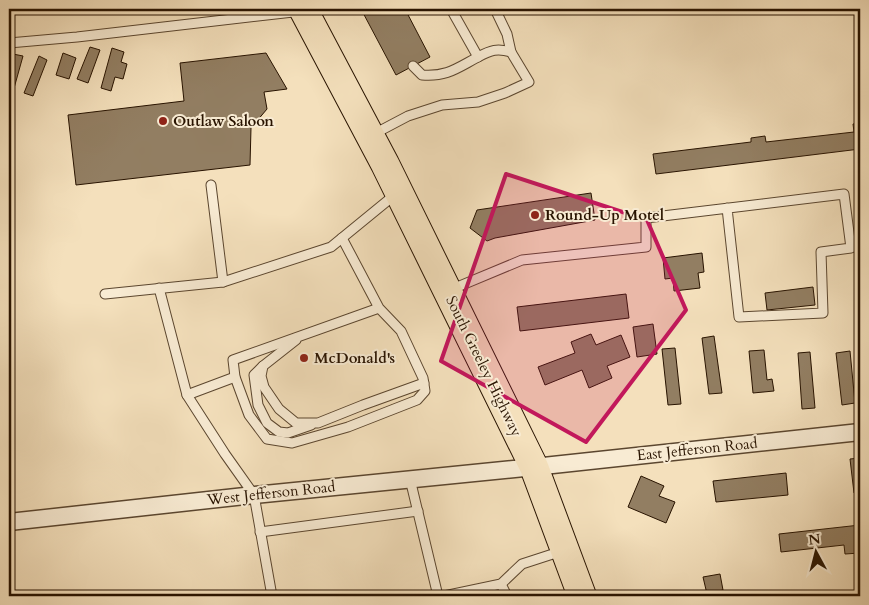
<svg xmlns="http://www.w3.org/2000/svg" width="869" height="605" viewBox="0 0 869 605" font-family="Cardo,serif">
  <rect width="100%" height="100%" fill="#f4e0bc"/>
  <filter id="stains"><feTurbulence type="fractalNoise" baseFrequency=".004" numOctaves="4"/><feColorMatrix values="0 0 0 0 .2 0 0 0 0 .09 0 0 0 0 .02 0 0 0 .5 -.17"/></filter>
  <radialGradient id="worn" r=".72"><stop offset=".6" stop-color="#630" stop-opacity="0"/><stop offset="1" stop-color="#630" stop-opacity=".3"/></radialGradient>
  <g fill="#927e62" stroke="#281300">
    <path d="M361,9H405L430,57L396,75Z"/>
    <path d="M90,47L100,50L88,83L77,79Z"/>
    <path d="M112,48L124,52L121,62L127,64L123,79L115,77L111,91L101,88Z"/>
    <path d="M63,53L76,58L69,79L56,75Z"/>
    <path d="M266,53L287,89L264,92L267,109L251,128L250,165L76,185L68,115L184,101L180,63Z"/>
    <path d="M13,54L23,56L11,99L9,98V69Z"/>
    <path d="M39,56L47,60L33,96L24,93Z"/>
    <path d="M860,123V149L656,174L653,154L751,142V138L765,136L766,142L854,132L853,124Z"/>
    <path d="M591,193L595,220L495,238L487,241L470,228L477,210Z"/>
    <path d="M702,253L704,272L698,273L700,288L674,291L673,278L665,279L663,258Z"/>
    <path d="M813,287L815,305L767,310L765,293Z"/>
    <path d="M626,294L629,318L520,331L517,307Z"/>
    <path d="M653,324L657,354L637,357L633,327Z"/>
    <path d="M591,334L596,345L621,335L630,357L607,366L612,378L589,388L582,370L545,385L538,367L575,353L571,342Z"/>
    <path d="M714,336L722,393L709,394L702,338Z"/>
    <path d="M675,348L681,404L668,405L662,349Z"/>
    <path d="M764,350L767,380L772,379L774,391L753,393L749,351Z"/>
    <path d="M850,351L855,403L842,405L836,353Z"/>
    <path d="M810,352L815,408L802,409L798,353Z"/>
    <path d="M860,458V492L854,493L850,459Z"/>
    <path d="M786,473L788,495L716,502L713,481Z"/>
    <path d="M641,476L664,486L659,496L675,502L666,523L628,507Z"/>
    <path d="M860,525V553L845,554L844,545L781,552L779,534Z"/>
    <path d="M720,574L723,590L707,594L703,577Z"/>
    <path d="M724,591L726,596H715L714,592Z"/>
  </g>
  <g fill="none" stroke-linecap="round" stroke-linejoin="round">
    <defs>
      <g id="lane">
        <path d="M451,9L478,57C491,50 497,48 511,52"/>
        <path d="M9,43L77,37L302,11"/>
        <path d="M413,66L422,75C447,77 457,68 478,57"/>
        <path d="M372,135L408,116L442,105L478,102L505,93L529,82L511,52L507,34L495,9"/>
        <path d="M211,185L223,282"/>
        <path d="M342,238L379,308L401,331L423,378L425,391L417,400L348,427L292,443L267,439L249,415L235,377L233,360L379,308"/>
        <path d="M159,288L187,395L225,454L254,495L272,596"/>
        <path d="M450,290L522,260L646,247V218L844,194L851,248L821,252L823,313L739,317L727,208"/>
        <path d="M105,294L223,282L331,247L397,193"/>
        <path d="M296,340L263,366L261,376L264,387L279,409L296,423H318L363,405L424,383"/>
        <path d="M263,366L254,375L258,405L267,423L279,432L288,433L311,425"/>
        <path d="M187,395L235,377"/>
        <path d="M410,479L438,596"/>
        <path d="M260,532L418,511"/>
        <path d="M501,584L507,596"/>
        <path d="M444,596L501,584L522,564L562,551"/>
      </g>
      <path id="street" d="M9,522L254,495L534,467L860,432"/>
      <path id="highway" d="M303,9L385,164L534,467L582,596"/>
    </defs>
    <use href="#lane" stroke="#5b462f" stroke-width="11"/>
    <use href="#street" stroke="#5b462f" stroke-width="19"/>
    <use href="#highway" stroke="#281300" stroke-width="30"/>
    <use href="#lane" stroke="#f8ebd3" stroke-width="9"/>
    <use href="#street" stroke="#f8ebd3" stroke-width="16"/>
    <use href="#highway" stroke="#f4e0bc" stroke-width="28"/>
  </g>
  <path fill="#c2185b" fill-opacity="0.2" stroke="#c2185b" stroke-width="4" stroke-linejoin="round" d="M506,174L647,220L686,310L586,442L441,361Z"/>
  <g fill="#8f2418" stroke="#f8ebd3" stroke-width="2">
    <circle cx="163" cy="121" r="5"/>
    <circle cx="535" cy="215" r="5"/>
    <circle cx="304" cy="358" r="5"/>
  </g>
  <g text-anchor="middle" stroke-width="4" stroke-linejoin="round" paint-order="stroke">
    <g font-size="15" font-weight="bold" fill="#281300" stroke="#f8ebd3" text-anchor="start">
      <text x="173" y="126">Outlaw Saloon</text>
      <text x="545" y="220">Round-Up Motel</text>
      <text x="314" y="363">McDonald's</text>
    </g>
    <g font-size="15" fill="#281300" stroke="#f8ebd3">
      <text transform="translate(484 366) rotate(64)" y="5">South Greeley Highway</text>
      <text transform="translate(697 449) rotate(-6)" y="5">East Jefferson Road</text>
      <text transform="translate(271 493) rotate(-6)" y="5">West Jefferson Road</text>
    </g>
  </g>
  <rect width="869" height="605" fill="none" stroke="#f4e0bc" stroke-width="30"/>
  <rect x="10" y="10" width="849" height="585" fill="none" stroke="#281300" stroke-width="2.5"/>
  <rect x="15" y="15" width="839" height="575" fill="none" stroke="#281300"/>
  <g transform="translate(816 552) rotate(353)" stroke="#f8ebd3" stroke-width="4" paint-order="stroke">
  <path d="M0-4L9 19L0 12L-9 19Z" fill="#281300"/>
  <text y="-8" font-size="14" font-weight="bold" text-anchor="middle" fill="#281300">N</text>
  </g>
  <rect width="100%" height="100%" filter="url(#stains)"/>
  <rect width="100%" height="100%" fill="url(#worn)"/>
</svg>
